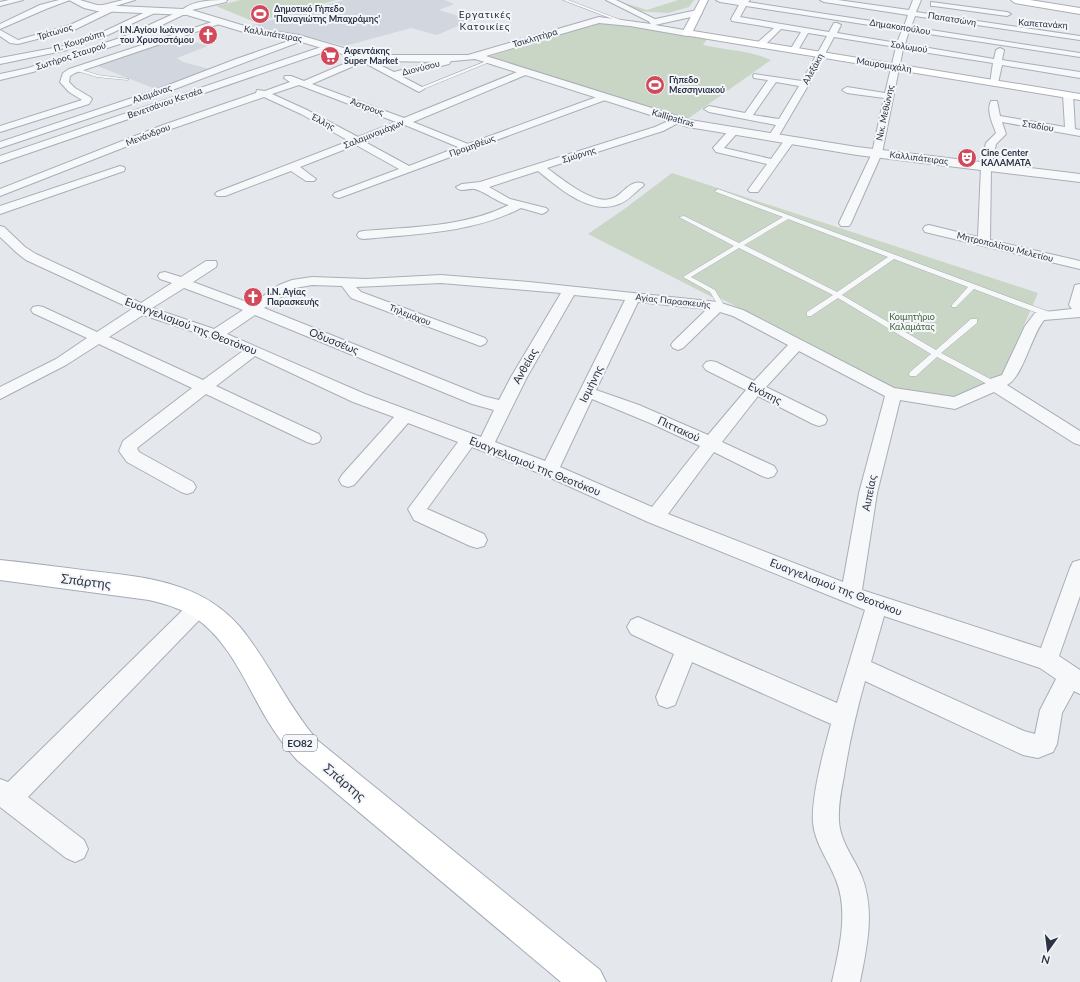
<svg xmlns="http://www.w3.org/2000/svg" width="1080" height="982" viewBox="0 0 1080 982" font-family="Lato,sans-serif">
  <rect width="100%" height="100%" fill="#e4e7ec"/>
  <g fill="#d2d6de">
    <path d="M344,0H445L454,4L439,10L472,20L437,35L411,28L345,46L297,34L249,26Z"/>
    <path d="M180,37L208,46L177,58L183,62L213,70L158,90L95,65Z"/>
  </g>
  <g fill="#c9d6c5">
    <path d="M241,0H337L255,22L216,6Z"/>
    <path d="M615,0L647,10L678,0H694L689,7L668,13L636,11Z"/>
    <path d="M599,22L613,23L707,39L703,45C724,50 753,51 771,60L686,120L488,57Z"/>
    <path d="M672,173L1038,293L1003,373L998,377L963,396L957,397L907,391L888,386L720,298L712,297L588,234L627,207Z"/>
  </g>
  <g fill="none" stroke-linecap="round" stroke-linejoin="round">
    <defs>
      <g id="service">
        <path d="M563,0H568L626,22L623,23Z"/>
        <path d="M489,60L492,61L421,90L417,89Z"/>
        <path d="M76,68L98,75L129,79L127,80L97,77L74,70Z"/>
        <path d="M718,189L1052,313L1054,315L1052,317H1048L974,289L956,307H952V305L968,287L894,259L842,295L936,350L971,319H977V323L941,353L996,382L997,384L993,387L937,357L916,376H910L909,374L910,372L931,354L838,298L811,316H807V312L833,295L739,248L691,277L715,290L725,307L724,308H720L710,292L683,277L734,246L679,217L684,216L739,243L783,217L716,192L715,191ZM788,219L888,257L837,292L744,245Z"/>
      </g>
      <g id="minor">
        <path d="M9,0H23L0,6V2Z"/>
        <path d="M59,0H70L46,9L0,29V24L40,5Z"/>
        <path d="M123,0H135L112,7L113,11L76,29L18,44L10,43L0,36V30L18,40L70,25L102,10L98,8L99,6Z"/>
        <path d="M606,0H616L661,22L657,24H654Z"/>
        <path d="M716,0H750L748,2L904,26L908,15L824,2L820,0H838L909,10L913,0H921L916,12L1080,36V40L915,16L911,27L1080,53V57L909,31L905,44L994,59L996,50L1000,48L1004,50L1002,60L1080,72V78L1002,65L998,83L994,86L990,83L993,63L903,49L882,153L851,223L849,226H841L839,223L872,153L884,98L847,93L842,90L847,87L885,93L896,47L834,37L809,84L778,137L773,140L769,139L768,137L776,125L709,112L704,109L709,106L745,113L768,80L754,78L753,76L754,74L802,81L827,36L808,33L797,52H794L790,50L801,32L781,29L763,47H757V43L774,28L732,21L731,19L739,5L720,2ZM746,6L902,30L897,43L837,33L841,25L837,23H834L829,32L740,17ZM776,82L799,86L779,119L753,115Z"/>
        <path d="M931,2L1007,12L1011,14L1007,16L934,6H931Z"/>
        <path d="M152,9H158L159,11L99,39H96L92,37Z"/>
        <path d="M182,10H185L189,12L129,41L33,72L0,80V74L28,68L123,37Z"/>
        <path d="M218,20H224L225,22L75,73L70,76L69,82L75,88L90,97L92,99L89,104L0,132V126L82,100L69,92L60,82L63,73L69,69Z"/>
        <path d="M300,37H303L307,39L159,95L0,148V142L153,91L236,59Z"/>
        <path d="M327,45H330L334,47L333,49L0,163V156Z"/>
        <path d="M64,46H67V50L0,64V58Z"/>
        <path d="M367,54L371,57L370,60L394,72L443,60L448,56L452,59L449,64L401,76L422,87L424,89L419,92L363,62L312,84L404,118L522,70H528L529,72L528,74L413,122L468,144L602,95H608L610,97L608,99L339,198L335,197L333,195L335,193L399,169L356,145L300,167L316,179L314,181H306L291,171L225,196H217L215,194L217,192L349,141L301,114L264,97L171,129L0,196V189L163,125L256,93L257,90L265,91L290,82L284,78L285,76H291L304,81ZM299,85L396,122L358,137L307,110L272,94ZM405,125L458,147L409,166L365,142Z"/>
        <path d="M1068,92L1073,95L1075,129L1080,130V136L1002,122L1006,134L996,144L991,167L990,240L1080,261V269L925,232L923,229L925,226L929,225L978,237L981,167L986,143L996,133C993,124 986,111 991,101H997L1000,116L1065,127L1063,95Z"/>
        <path d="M677,117L680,118L682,120L680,122L663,131L547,168C562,179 592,204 610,199C622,197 629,179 642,183L644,185L642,187C634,193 628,201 619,204C590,216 559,188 538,171L489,187L510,199L546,208L548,210L546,212L542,214L521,208C473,233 416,234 363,239L359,238L357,235L359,232L363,231C411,227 465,227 509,205C498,203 483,190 474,189C468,188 461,193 456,187L462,184L480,182L655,127Z"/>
        <path d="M734,128L739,131L724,148L771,159L786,138H794L795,140L758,192H750L748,190L767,164L716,152L713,148L730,129Z"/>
        <path d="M120,166L124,167L125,169L124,171L0,214V206Z"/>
        <path d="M0,226L4,227L25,247L36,254L141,303L172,283L160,279L158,276L160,273L165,272L181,277L206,261H216L217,264L216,267L193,282L252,304L279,285L292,280L312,277L366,279L441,275L529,282L718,302L743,310L894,388L954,397L986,383L987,380L1002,375L1025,326L1035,313L1072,309L1069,305L1075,285L1080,284V317L1044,320C1031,336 1023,377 1007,385L1080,431V445L1074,443L994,392L955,409L900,400L877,493L862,590L1041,648L1070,568L1073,562L1080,560V596L1059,656L1080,670V694L1074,691L1062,713L1057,744L1053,752L1038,758L1023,755L865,681C856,713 849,744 844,776C841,791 838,806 839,821C840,842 855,859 862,877C875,911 867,947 860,982H832C839,950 849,912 836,880C829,861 815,844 813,823C811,797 824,750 831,724L692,662L675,705L667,708L659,705L656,697L674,654L631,634L627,627L631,620L638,617L837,703L865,610L648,522L544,475L472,447L427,509L484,534L487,540L484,546L477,548L470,546L414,520L408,509L458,442L408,423L354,485L348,487L342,485L339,480L342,475L394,417L353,402L255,356L216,386L319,434L321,438L319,442L313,444L307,442L206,394L137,448L139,452L193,482L196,487L193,492L187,494L181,492L127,462L119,451L123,441L192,388L99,344L66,365L0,399V387L56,359L87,338L33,313L31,310L33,307L38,306L43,307L97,332L132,309L26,260L17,253L0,237ZM441,283L561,293L511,377L499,400L483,396L264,308L295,288L312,285L342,286L351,298L475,344L480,346L485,344L487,341L485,338L361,292L356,287ZM184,288L243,310L214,329L152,308ZM574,295L625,300L545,461L495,442L527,377ZM638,302L707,309L673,342L671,345L673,348L678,350L683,348L720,312L733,316L788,345L754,381L716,362L711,361L706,362L703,366L706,370L746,390L708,435L639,405L596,390ZM143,315L227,343L243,351L203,380L109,337ZM255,315L472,404L494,410L481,437L365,394L227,334ZM799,351L885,396L859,493L843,582L668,514L714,452L762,476L768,478L774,476L777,471L774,466L722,442L758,396L813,424L819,426L825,424L827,420L825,416L766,387ZM592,399L650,423L700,446L652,507L560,467ZM884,616L1040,668L1056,679L1040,710L1035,734L1024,731L871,662Z"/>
        <path d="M199,598L206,601L209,607L206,613L28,797L84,840L88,849L84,858L75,862L66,858L0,807V779L8,782L192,601Z"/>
      </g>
      <path id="tertiary" d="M69,0H80L97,5L183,9C195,0 213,0 227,0L226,2L192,10L248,27L299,35L354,51L377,55H468L599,17L651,24L649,22L651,20L697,10L702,13L700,15L655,25L690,31L692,33L687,36L630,26L599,23L486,56L690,120L857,147L1080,174V182L857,155L688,127L475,59L442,62L377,61L349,56L298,41L247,33L187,15L97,11L84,8Z"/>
      <g id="secondary">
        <path d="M700,0H708L693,31L1080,94V100L684,35L682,33Z"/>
        <path d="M1011,0H1030L1080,8V14L1015,3Z"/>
      </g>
      <path id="primary" d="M0,560C30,563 60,567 91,571C145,577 202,582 240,627C269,662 287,705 317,740L600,970L606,982H561L297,760C285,747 275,733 266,718C246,684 229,640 194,617C180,608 165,604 149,600L0,580Z"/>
    </defs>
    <use href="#service" stroke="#a9aeb7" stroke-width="1"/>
    <use href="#minor" stroke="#a9aeb7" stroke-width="2"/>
    <use href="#tertiary" stroke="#a9aeb7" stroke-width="2"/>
    <use href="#secondary" stroke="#a9aeb7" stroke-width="2"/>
    <use href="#primary" stroke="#a3abb8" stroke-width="2"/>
    <use href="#service" fill="#f7f8fa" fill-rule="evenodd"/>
    <use href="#minor" fill="#f7f8fa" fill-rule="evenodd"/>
    <use href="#tertiary" fill="#f7f8fa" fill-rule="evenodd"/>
    <use href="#secondary" fill="#fff" fill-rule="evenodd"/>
    <use href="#primary" fill="#fff" fill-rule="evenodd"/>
  </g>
  <defs>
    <symbol id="stadium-disc" viewBox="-11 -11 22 22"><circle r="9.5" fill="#d1495b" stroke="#f4f6f9"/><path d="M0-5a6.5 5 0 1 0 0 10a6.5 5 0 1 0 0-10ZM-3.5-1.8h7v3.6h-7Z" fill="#fff"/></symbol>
    <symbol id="church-disc" viewBox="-11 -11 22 22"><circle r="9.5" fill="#d1495b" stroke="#f4f6f9"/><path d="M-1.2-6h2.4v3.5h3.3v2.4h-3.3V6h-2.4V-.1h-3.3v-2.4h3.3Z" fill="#fff"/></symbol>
    <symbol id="supermarket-disc" viewBox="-11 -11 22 22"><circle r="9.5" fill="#d1495b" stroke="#f4f6f9"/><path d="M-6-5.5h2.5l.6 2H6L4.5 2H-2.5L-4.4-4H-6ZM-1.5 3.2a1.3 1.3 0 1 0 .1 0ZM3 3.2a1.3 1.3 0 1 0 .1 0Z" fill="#fff"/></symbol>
    <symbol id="theatre-disc" viewBox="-11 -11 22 22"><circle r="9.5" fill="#d1495b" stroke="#f4f6f9"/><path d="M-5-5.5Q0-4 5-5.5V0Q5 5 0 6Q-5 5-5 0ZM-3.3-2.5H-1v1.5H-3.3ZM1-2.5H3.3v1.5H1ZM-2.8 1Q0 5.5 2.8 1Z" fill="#fff"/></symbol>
  </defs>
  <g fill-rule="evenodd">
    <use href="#stadium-disc" x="249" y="3" width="22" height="22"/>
    <use href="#church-disc" x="197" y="24" width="22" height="22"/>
    <use href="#supermarket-disc" x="319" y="45" width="22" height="22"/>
    <use href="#stadium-disc" x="644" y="74" width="22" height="22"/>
    <use href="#theatre-disc" x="956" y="147" width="22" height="22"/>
    <use href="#church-disc" x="242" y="286" width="22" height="22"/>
  </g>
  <g text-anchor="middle" stroke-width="4" stroke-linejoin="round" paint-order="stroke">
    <g font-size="9" font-weight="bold" fill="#2b3445" stroke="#f4f6f9" text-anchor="start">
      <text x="274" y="12">Δημοτικό Γήπεδο<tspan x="274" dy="10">'Παναγιώτης Μπαχράμης'</tspan></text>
      <text x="194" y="33" text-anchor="end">Ι.Ν.Αγίου Ιωάννου<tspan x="194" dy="10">του Χρυσοστόμου</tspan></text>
      <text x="344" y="54">Αφεντάκης<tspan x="344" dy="10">Super Market</tspan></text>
      <text x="669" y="83">Γήπεδο<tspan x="669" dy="10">Μεσσηνιακού</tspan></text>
      <text x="981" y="156">Cine Center<tspan x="981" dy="10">ΚΑΛΑΜΑΤΑ</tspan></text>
      <text x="267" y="295">Ι.Ν. Αγίας<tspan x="267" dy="10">Παρασκευής</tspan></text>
    </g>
    <g font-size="9" fill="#2b3445" stroke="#f4f6f9">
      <text transform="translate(952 19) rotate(9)" y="3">Παπατσώνη</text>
      <text transform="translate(1043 24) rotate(4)" y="3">Καπετανάκη</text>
      <text transform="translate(900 27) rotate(9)" y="3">Δημακοπούλου</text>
      <text transform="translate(55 32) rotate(-16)" y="3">Τρίτωνος</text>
      <text transform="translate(273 34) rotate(10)" y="3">Καλλιπάτειρας</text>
      <text transform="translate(535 38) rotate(-17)" y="3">Τσικλητήρα</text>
      <text transform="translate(79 41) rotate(-18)" y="3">Π. Κουρούπη</text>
      <text transform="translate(909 47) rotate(9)" y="3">Σολωμού</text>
      <text transform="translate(71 56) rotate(-18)" y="3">Σωτήρος Σταυρού</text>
      <text transform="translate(884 65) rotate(9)" y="3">Μαυρομιχάλη</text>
      <text transform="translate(421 68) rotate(-14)" y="3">Διονύσου</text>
      <text transform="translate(813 69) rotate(-61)" y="3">Αλεξάκη</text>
      <text transform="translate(152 94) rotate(-19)" y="3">Αλαμάνας</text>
      <text transform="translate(165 103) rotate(-19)" y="3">Βενετσάνου Κετσέα</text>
      <text transform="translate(367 107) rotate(20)" y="3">Άστρους</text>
      <text transform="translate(885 113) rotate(-78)" y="3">Νικ. Μεθώνης</text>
      <text transform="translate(673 118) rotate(16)" y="3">Kallipatiras</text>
      <text transform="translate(323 122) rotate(28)" y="3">Έλλης</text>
      <text transform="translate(1038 126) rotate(10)" y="3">Σταδίου</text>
      <text transform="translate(374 134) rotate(-22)" y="3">Σαλαμινομάχων</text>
      <text transform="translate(148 135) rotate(-21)" y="3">Μενάνδρου</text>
      <text transform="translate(472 146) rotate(-20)" y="3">Προμηθέως</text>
      <text transform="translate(579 155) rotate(-17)" y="3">Σμύρνης</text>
      <text transform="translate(919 158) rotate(7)" y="3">Καλλιπάτειρας</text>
      <text transform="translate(1005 247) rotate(14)" y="3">Μητροπολίτου Μελετίου</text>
      <text transform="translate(673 301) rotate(6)" y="3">Αγίας Παρασκευής</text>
      <text transform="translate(410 315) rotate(21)" y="3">Τηλεμάχου</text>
    </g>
    <g font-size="9" fill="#3f6138" stroke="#f4f6f9">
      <text x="912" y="320">Κοιμητήριο<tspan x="912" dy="10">Καλαμάτας</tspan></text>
    </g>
    <g font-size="10" letter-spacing="1" fill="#1d2536" stroke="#f4f6f9">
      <text x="485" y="18">Εργατικές<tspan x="485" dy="12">Κατοικίες</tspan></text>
    </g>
    <rect fill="#f4f6f9" stroke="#676e7b" stroke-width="1" x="283" y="735" width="34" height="16" rx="3"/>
    <g font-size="10" font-weight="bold" fill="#2b3445">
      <text x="300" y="747">ΕΟ82</text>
    </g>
    <g font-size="11" fill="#2b3445" stroke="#f4f6f9">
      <text transform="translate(191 326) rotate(21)" y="4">Ευαγγελισμού της Θεοτόκου</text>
      <text transform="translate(334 341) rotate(22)" y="4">Οδυσσέως</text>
      <text transform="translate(525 366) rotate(-61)" y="4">Ανθείας</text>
      <text transform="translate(591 384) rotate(-64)" y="4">Ισμήνης</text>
      <text transform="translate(765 393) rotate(27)" y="4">Ενόπης</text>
      <text transform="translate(679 429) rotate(25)" y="4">Πιττακού</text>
      <text transform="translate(535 466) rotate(22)" y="4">Ευαγγελισμού της Θεοτόκου</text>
      <text transform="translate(869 493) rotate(-79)" y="4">Αιπείας</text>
      <text transform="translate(836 587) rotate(21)" y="4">Ευαγγελισμού της Θεοτόκου</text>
    </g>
    <g font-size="13" fill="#2b3445" stroke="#f4f6f9">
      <text transform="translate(86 581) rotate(7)" y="5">Σπάρτης</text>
      <text transform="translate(345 782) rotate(40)" y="5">Σπάρτης</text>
    </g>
  </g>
  <g transform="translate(1048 950) rotate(194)" stroke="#f4f6f9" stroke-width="3" paint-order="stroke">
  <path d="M0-3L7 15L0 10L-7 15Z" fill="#2b3445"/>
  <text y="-6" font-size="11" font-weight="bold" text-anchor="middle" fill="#2b3445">N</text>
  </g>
</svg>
